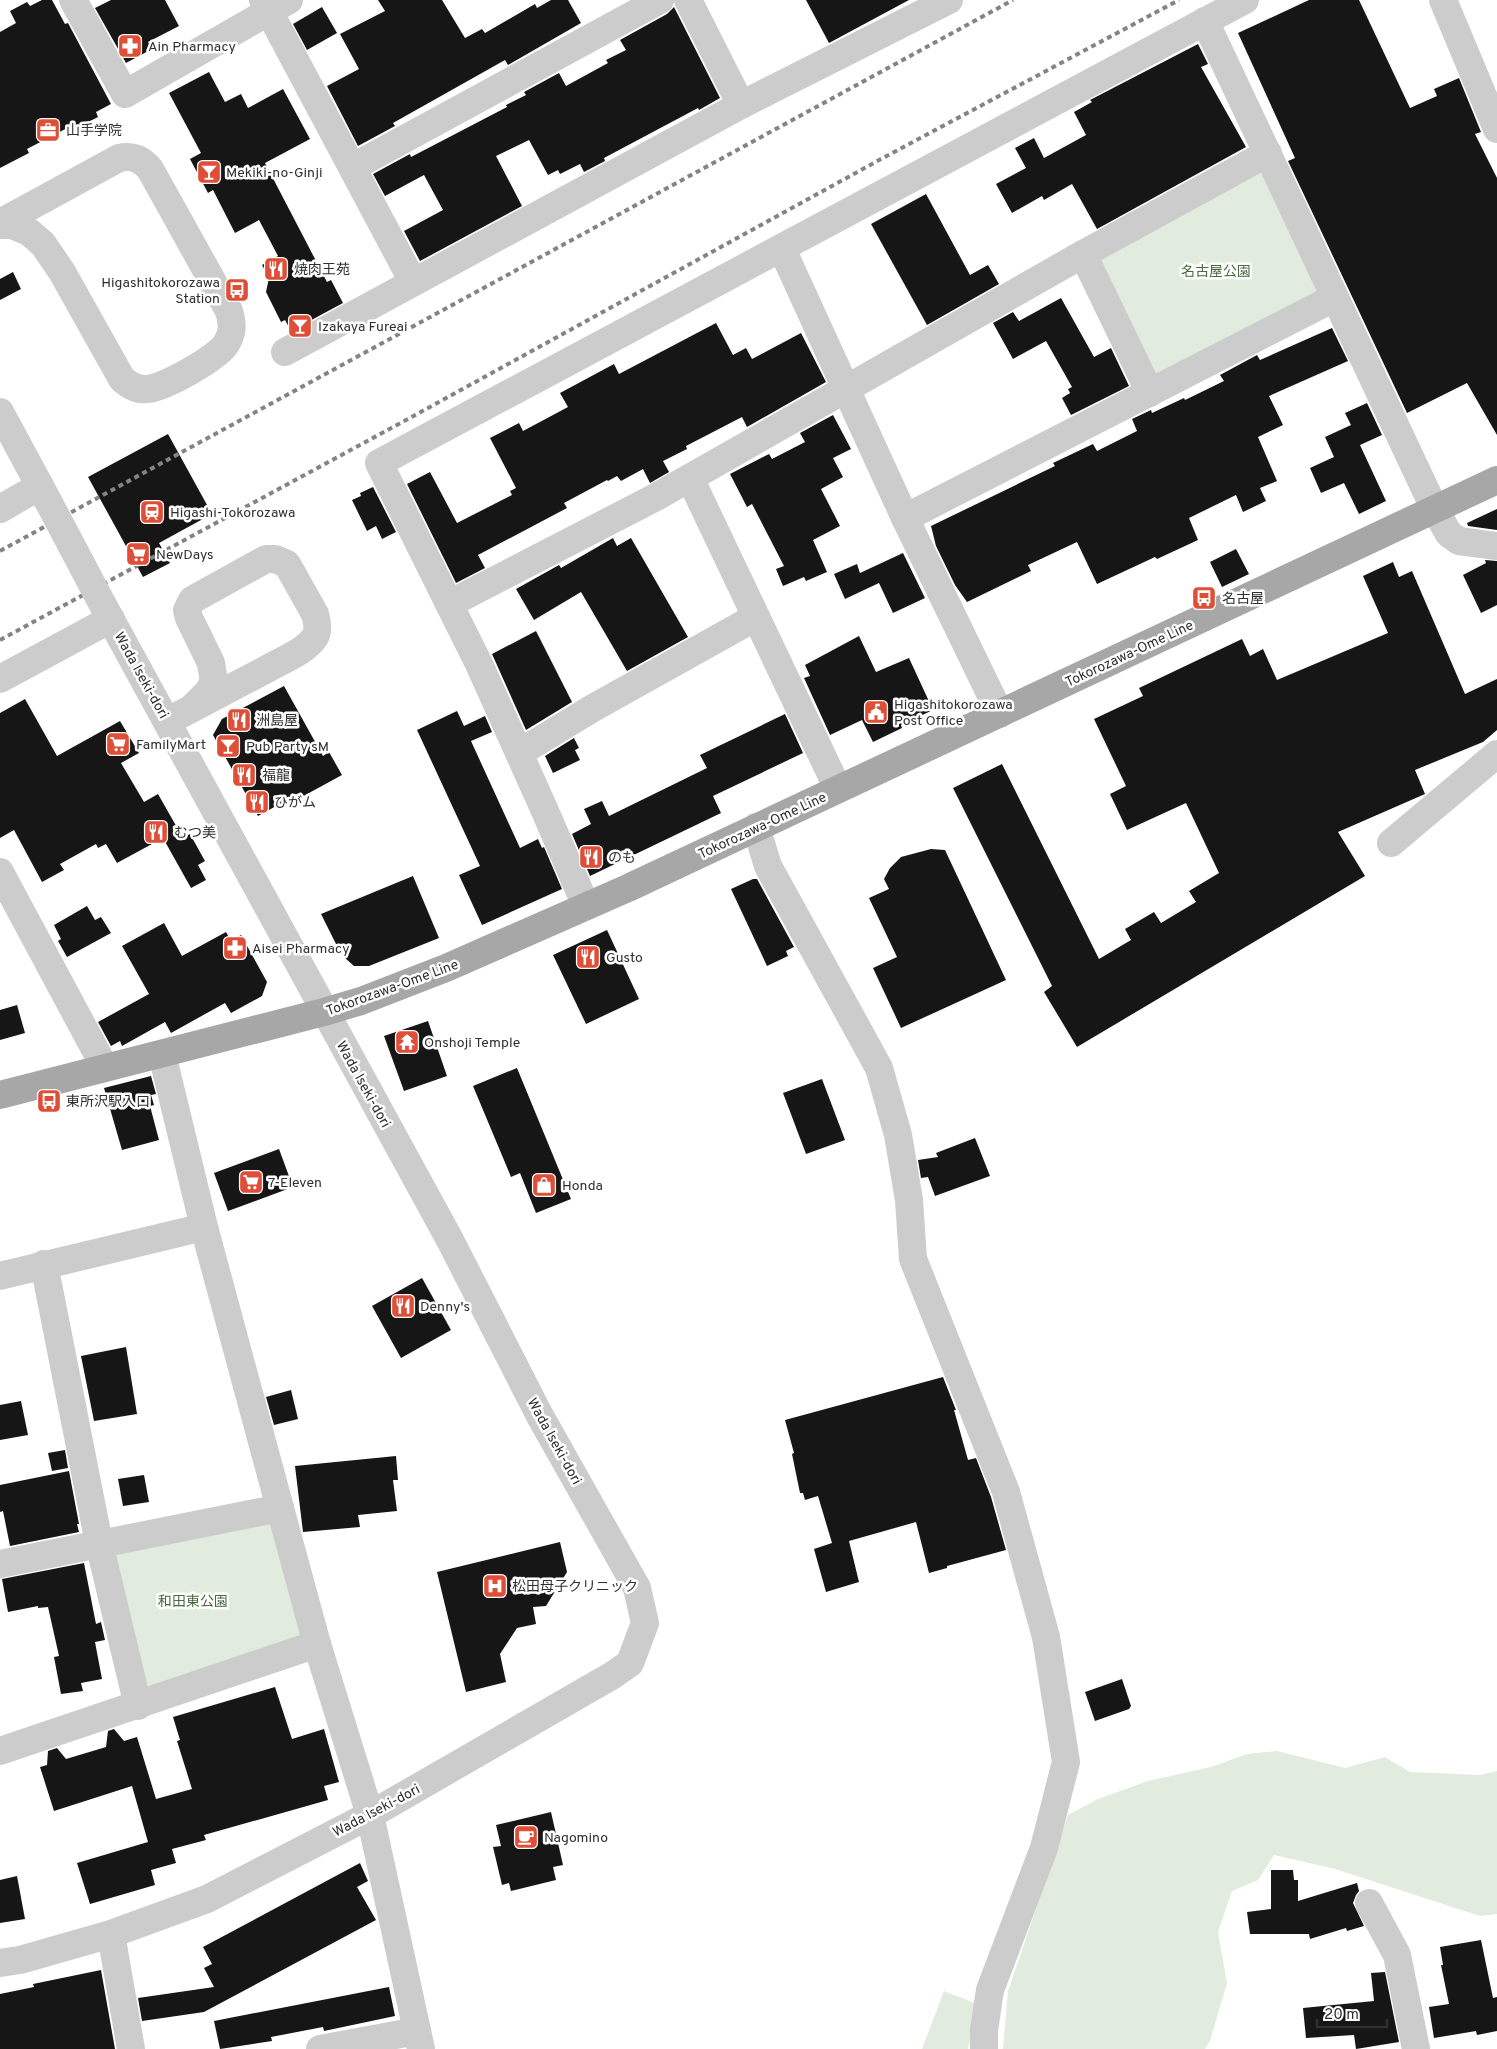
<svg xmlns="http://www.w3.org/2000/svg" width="1497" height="2049" viewBox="0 0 1497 2049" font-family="Overpass,'Noto Sans JP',sans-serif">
  <rect width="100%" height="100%" fill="#fff"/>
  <g fill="#e2ecde">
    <path d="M1253,171L1265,172L1321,289L1318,298L1157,380L1099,255Z"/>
    <path d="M273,1514L306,1638L141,1691L107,1546Z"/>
    <path d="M1277,1751L1345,1768L1385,1757L1410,1772L1480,1775L1497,1771V1914L1480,1916L1335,1869L1274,1855L1258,1880L1232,1891L1218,1932L1227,1983L1210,2041L1205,2049H1003L1008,1991L1068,1815L1098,1799L1148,1781L1211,1767L1247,1754Z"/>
    <path d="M944,1991L975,2003L974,2022L968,2049H922Z"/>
  </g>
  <g fill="#161616">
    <path d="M42,0H52L65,24L68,23L111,104L96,112L98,117L77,128L75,124L27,149L29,153L0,168V32L16,23L10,11L27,2L30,6Z"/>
    <path d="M111,0H165L179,26L148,42L152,49L126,63L95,8Z"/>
    <path d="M378,0H442L465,38L482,29L485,33L535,4L537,8L551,0H568L581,23L508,65L505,60L393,123L395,126L358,146L327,86L359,69L340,34L385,11Z"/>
    <path d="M806,0H909L829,43Z"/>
    <path d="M1309,0H1359L1410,108L1437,96L1434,89L1459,78L1481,132L1475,134L1497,178V435L1467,383L1407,413L1288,161L1295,158L1238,33Z"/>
    <path d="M322,7L337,33L307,50L293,24Z"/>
    <path d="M674,7L720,98L699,110L698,108L604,158L605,161L584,172L580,164L560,174L558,170L548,175L529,140L496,156L522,206L420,261L404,231L443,210L424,175L385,196L373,174L410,154L411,157L507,107L506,105L526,95L524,92L559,73L566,86L608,63L606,60L626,50L620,40L667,14Z"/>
    <path d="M1198,44L1208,64L1201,67L1246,147L1097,229L1072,184L1044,200L1042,196L1012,213L996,184L1026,168L1015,148L1034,138L1044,158L1086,135L1074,112L1092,102L1090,100Z"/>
    <path d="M209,72L225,102L241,94L248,108L283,89L310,139L265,163L327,282L331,280L343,303L291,331L285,320L281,322L266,292L269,278L262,265L278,256L259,220L235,233L213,190L208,193L190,159L201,153L169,93Z"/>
    <path d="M926,194L970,275L988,265L999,284L927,325L871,224Z"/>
    <path d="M13,272L21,289L0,300V279Z"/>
    <path d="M1061,298L1094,357L1111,348L1129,386L1071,415L1062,398L1070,393L1068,389L1072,387L1046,341L1013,359L993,323L1013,312L1019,321Z"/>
    <path d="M716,323L733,355L746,348L752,359L801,333L826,382L747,427L742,417L686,446L687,449L663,461L669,472L650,483L643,469L621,481L617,476L608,481L607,480L564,503L567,508L478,555L485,568L456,583L407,484L430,472L457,523L512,495L510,491L516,488L490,438L519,423L523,431L568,407L560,393L614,364L619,374Z"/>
    <path d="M1332,328L1348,361L1269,396L1283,425L1258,437L1277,481L1260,488L1266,501L1243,512L1236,495L1189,518L1198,540L1157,559L1155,557L1097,584L1077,542L1028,565L1031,571L967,602L955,585L936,546L931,526L1055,466L1053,463L1093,444L1097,451L1137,431L1132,419L1151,410L1152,413L1184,398L1185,400L1224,381L1220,375L1257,355L1260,360Z"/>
    <path d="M1367,403L1382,435L1360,445L1386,501L1359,514L1344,483L1321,493L1310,468L1334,457L1325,437L1351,425L1345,413Z"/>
    <path d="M833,415L851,449L833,458L843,477L821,489L840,526L813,540L827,572L806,581L804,577L783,586L776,569L784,566L752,504L747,507L730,474L769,454L772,459L805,442L800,433Z"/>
    <path d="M168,434L212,514L159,543L170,563L143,577L88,477Z"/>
    <path d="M373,487L396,532L382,539L376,526L367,531L352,500L361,496L360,493Z"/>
    <path d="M1497,509V530L1468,526L1467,523Z"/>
    <path d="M613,538L617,546L631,538L688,637L627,671L581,592L534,620L516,589L559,565L561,568Z"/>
    <path d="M1236,549L1249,574L1222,587L1210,562Z"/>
    <path d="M903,553L925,598L893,613L879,583L845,599L834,574L857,564L860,573Z"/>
    <path d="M1485,560L1497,561V605L1481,613L1463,575L1486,563Z"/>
    <path d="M1393,562L1399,577L1412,571L1465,694L1497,679V730L1483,742L1415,770L1425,794L1338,832L1365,876L1077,1047L1044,992L1052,986L953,788L1002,764L1099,959L1131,940L1125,929L1154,912L1161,923L1196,902L1189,891L1219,873L1186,803L1127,830L1110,794L1126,786L1094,719L1143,696L1139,688L1242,639L1250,656L1263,649L1277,680L1388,633L1363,576Z"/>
    <path d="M536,631L572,702L526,730L492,654Z"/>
    <path d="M859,636L876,672L909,658L933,710L901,725L902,728L873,742L862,720L830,735L804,678L810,676L805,665Z"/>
    <path d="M284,686L323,756L329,752L342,775L298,799L296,795L258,816L213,735L222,719Z"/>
    <path d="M25,699L57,756L120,721L139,753L121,763L144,802L158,794L183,838L190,834L205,861L198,865L206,880L191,888L163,838L117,863L106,844L98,848L96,844L60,864L64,870L42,882L14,830L0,838V713Z"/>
    <path d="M457,711L464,726L485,716L492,732L471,741L520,848L538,839L542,848L544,847L562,889L482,925L459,875L480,866L417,730Z"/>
    <path d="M785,714L803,753L713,796L721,813L590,876L572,834L591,824L584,809L602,801L609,816L707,768L700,755Z"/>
    <path d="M574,738L579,748L575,750L580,760L553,773L545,756Z"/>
    <path d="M931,849L945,850L1006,980L901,1028L873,968L897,957L869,898L889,889L884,879L890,868L901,857Z"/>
    <path d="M413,876L439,938L369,966H354L345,958L338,948L321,914Z"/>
    <path d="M753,879H757L794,947L786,951L788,956L767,966L731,889Z"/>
    <path d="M87,906L95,920L101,917L111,933L67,957L58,941L61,939L54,925Z"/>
    <path d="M164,923L182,956L226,932L231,941L241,935L267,982L262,996L231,1013L225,1003L171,1033L165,1022L122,1046L120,1041L111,1046L98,1022L149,994L122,946Z"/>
    <path d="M607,930L639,999L586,1024L553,955Z"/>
    <path d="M17,1005L25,1033L0,1040V1010Z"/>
    <path d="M428,1021L447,1076L404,1091L384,1036Z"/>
    <path d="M517,1068L571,1199L536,1213L520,1173L511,1177L473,1086Z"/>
    <path d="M151,1076L156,1094L151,1095L154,1105L150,1106L159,1140L122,1150L104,1088Z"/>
    <path d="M822,1079L845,1140L806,1154L783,1093Z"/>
    <path d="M975,1138L990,1176L935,1196L928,1177L921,1178L918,1160L938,1157L936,1153Z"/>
    <path d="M279,1149L293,1187L228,1211L214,1173Z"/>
    <path d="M422,1278L451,1330L401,1358L372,1306Z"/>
    <path d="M126,1347L137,1414L94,1421L81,1356Z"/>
    <path d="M943,1377L956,1410H954L968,1460L976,1458L991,1497L1006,1550L947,1566V1568L929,1573L916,1522L849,1541L859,1582L826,1592L814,1549L832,1543L818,1496L805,1500L803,1493H800L792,1454L794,1453L785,1420Z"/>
    <path d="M291,1390L298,1419L274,1425L266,1397Z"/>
    <path d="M21,1401L28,1435L0,1440V1405Z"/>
    <path d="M65,1450L68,1468L52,1471L48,1453Z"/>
    <path d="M396,1456L398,1480H393L397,1511L358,1515L360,1527L303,1532L295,1466Z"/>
    <path d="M69,1471L79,1524H77L79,1532L10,1546L3,1511L0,1512V1485Z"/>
    <path d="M144,1475L149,1502L123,1506L118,1479Z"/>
    <path d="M560,1542L567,1572L546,1606L533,1607L536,1624L517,1628L500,1654L506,1682L466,1692L437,1572Z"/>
    <path d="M84,1563L96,1624L101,1622L105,1640L95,1642L102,1679L81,1683L83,1691L61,1694L54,1657L59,1656L48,1607L38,1608V1606L8,1612L2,1579Z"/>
    <path d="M1122,1679L1131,1706L1129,1709L1095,1721L1085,1692Z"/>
    <path d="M275,1687L292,1739L324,1729L339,1782L324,1786L328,1800L204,1835L206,1840L172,1849L176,1863L151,1870L155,1885L90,1904L77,1863L148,1842L132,1786L54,1811L40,1767L47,1765L48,1751L57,1748L66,1759L106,1747L108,1731L114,1729L124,1741L137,1737L156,1799L192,1789L177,1741L180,1740L173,1717Z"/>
    <path d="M551,1812L563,1865L553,1867L556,1880L511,1891L509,1883L502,1885L493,1847L501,1846L496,1825Z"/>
    <path d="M360,1863L368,1881L357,1887L376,1920L204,2012L142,2021L138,1998L214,1987L204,1968L212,1964L203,1947Z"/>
    <path d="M1271,1870H1293L1294,1880H1298V1901L1357,1883L1359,1891L1356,1895L1353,1903L1364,1926L1347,1931L1346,1928L1310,1939L1309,1934H1250L1247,1912L1271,1909Z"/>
    <path d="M17,1876L25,1919L0,1923V1880Z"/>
    <path d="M1481,1940L1493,1998L1497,1997V2031L1477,2035L1476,2031L1434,2038L1429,2007L1449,2004L1441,1965H1443L1440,1947Z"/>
    <path d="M101,1970L115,2049H0V1994L34,1987L33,1984Z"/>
    <path d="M1385,1972L1399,2042L1356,2049L1354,2035L1306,2038L1303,2008L1374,2001L1371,1973Z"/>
    <path d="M389,1987L395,2016L324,2031L323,2027L271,2037L272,2041L220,2049L214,2021Z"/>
  </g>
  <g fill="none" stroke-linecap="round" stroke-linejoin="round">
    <g stroke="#ccc" stroke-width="28">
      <path d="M73,0L125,94L289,0"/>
      <path d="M263,0L413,282"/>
      <path d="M688,0L741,105"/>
      <path d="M1443,0L1497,129"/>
      <path d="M1205,21L1435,510L1449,534L1459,541L1497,546"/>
      <path d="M353,167L660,0"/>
      <path d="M0,223L119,158C133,155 141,159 150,169L229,311C233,324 233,333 226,344C217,358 163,389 146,389C136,390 129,385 122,379L62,272L43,244L29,232L12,225H0"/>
      <path d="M782,249L905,518L1000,714"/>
      <path d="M1083,254L1150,393"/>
      <path d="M285,352L741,105L949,0"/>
      <path d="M0,412L48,501"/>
      <path d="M690,478L838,789"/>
      <path d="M0,509L40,486"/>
      <path d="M905,518L1334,298"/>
      <path d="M449,604L656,497L1076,258L1268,153"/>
      <path d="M0,679L111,619"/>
      <path d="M168,721C201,704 234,686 267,669C282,660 305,652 315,637C319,630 317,621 315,614L287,564L275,559H266L192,600L187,610L189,618L211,663L214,682L208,692L191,709"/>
      <path d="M519,753L593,708L756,617"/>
      <path d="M756,827L768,866L879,1068L898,1135L909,1200L913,1259L1006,1492L1046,1637L1066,1762L1044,1848L990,1990L984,2030V2049"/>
      <path d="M1391,843L1497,754"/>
      <path d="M0,872L105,1068"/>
      <path d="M586,906L545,811L479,664L379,463L1245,0"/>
      <path d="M162,1054L204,1227L280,1508L317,1644L370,1815L421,2049"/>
      <path d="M44,1264L99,1543L138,1706"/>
      <path d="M0,1276L204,1227"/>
      <path d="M0,1564L280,1508"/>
      <path d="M0,1751L317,1644"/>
      <path d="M1369,1903L1397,1955L1416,2049"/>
      <path d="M111,1934L131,2049"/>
      <path d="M0,1963L20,1960L111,1934L207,1899L370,1815L613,1675L630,1663L645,1623L637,1588L540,1416L450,1240L104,607"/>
      <path d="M320,2049L417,2031"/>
    </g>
    <path stroke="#a7a7a7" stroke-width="28" d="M0,1095L324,1012L361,1001L446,968L628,888L1497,480"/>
    <g stroke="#848484" stroke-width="4" stroke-dasharray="5 4" stroke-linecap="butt">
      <path d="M0,551L1013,0"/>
      <path d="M0,640L419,413L881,159L1179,0"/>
    </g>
    <path stroke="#ccc" stroke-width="28" d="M48,501L104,607"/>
  </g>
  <defs>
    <symbol id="pharmacy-square" viewBox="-11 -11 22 22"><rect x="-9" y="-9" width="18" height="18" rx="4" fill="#df4f38" stroke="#fff"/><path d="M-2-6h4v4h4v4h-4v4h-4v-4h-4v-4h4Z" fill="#fff"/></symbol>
    <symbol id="office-square" viewBox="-11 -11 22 22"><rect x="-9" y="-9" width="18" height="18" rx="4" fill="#df4f38" stroke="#fff"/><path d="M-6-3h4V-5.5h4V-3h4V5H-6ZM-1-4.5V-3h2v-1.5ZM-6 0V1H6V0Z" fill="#fff"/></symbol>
    <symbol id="bar-square" viewBox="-11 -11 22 22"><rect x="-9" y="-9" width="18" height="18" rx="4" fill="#df4f38" stroke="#fff"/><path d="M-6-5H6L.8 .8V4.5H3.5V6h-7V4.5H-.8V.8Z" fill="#fff"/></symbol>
    <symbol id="restaurant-square" viewBox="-11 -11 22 22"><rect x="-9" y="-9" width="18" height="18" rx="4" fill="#df4f38" stroke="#fff"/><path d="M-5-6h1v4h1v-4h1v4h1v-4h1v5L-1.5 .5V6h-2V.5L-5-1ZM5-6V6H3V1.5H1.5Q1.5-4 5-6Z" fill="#fff"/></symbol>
    <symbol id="bus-square" viewBox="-11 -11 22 22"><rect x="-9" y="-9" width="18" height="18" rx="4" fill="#df4f38" stroke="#fff"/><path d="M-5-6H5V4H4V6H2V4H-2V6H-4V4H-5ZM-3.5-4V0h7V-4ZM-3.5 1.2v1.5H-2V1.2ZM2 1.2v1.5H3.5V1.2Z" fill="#fff"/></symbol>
    <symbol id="station-square" viewBox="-11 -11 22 22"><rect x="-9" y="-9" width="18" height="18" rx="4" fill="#df4f38" stroke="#fff"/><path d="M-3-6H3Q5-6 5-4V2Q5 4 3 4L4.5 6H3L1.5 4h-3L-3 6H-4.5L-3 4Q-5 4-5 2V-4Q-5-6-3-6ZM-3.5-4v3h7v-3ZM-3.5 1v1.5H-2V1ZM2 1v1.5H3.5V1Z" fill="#fff"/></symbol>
    <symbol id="supermarket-square" viewBox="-11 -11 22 22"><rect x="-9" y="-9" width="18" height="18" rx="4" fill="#df4f38" stroke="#fff"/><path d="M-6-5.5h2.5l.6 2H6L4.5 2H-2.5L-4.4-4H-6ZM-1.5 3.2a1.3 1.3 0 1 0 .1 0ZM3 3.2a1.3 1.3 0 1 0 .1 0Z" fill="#fff"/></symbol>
    <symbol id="civic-square" viewBox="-11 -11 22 22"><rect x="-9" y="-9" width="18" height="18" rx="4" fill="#df4f38" stroke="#fff"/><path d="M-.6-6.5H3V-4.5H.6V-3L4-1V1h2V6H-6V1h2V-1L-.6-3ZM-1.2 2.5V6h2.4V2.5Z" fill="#fff"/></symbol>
    <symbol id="temple-square" viewBox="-11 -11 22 22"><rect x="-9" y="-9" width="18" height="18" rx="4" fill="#df4f38" stroke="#fff"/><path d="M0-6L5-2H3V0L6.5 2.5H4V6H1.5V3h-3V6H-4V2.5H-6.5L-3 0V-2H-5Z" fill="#fff"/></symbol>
    <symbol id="shop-square" viewBox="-11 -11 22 22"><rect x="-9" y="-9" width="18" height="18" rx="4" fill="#df4f38" stroke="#fff"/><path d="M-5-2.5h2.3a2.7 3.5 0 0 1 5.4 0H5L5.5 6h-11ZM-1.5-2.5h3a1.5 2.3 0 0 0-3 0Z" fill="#fff"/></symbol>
    <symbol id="hospital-square" viewBox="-11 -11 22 22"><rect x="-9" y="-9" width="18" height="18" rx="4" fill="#df4f38" stroke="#fff"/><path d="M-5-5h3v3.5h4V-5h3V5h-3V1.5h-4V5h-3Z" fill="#fff"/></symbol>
    <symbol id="cafe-square" viewBox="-11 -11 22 22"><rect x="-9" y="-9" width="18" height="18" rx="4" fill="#df4f38" stroke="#fff"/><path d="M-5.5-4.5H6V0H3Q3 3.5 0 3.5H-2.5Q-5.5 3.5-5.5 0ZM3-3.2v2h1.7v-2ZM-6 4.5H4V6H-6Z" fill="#fff"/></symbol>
  </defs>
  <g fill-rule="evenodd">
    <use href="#pharmacy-square" x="116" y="32" width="28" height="28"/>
    <use href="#office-square" x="34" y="116" width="28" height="28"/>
    <use href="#bar-square" x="195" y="158" width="28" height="28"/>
    <use href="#restaurant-square" x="262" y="255" width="28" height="28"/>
    <use href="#bus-square" x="223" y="276" width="28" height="28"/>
    <use href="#bar-square" x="286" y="312" width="28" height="28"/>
    <use href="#station-square" x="138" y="498" width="28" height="28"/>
    <use href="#supermarket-square" x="124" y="540" width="28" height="28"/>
    <use href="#bus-square" x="1190" y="584" width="28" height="28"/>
    <use href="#civic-square" x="862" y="698" width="28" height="28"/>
    <use href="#restaurant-square" x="225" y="706" width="28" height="28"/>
    <use href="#supermarket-square" x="104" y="730" width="28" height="28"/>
    <use href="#bar-square" x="214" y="732" width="28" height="28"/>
    <use href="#restaurant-square" x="230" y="761" width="28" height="28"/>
    <use href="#restaurant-square" x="243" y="788" width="28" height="28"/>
    <use href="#restaurant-square" x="142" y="818" width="28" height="28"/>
    <use href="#restaurant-square" x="577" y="843" width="28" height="28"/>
    <use href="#pharmacy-square" x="221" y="934" width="28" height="28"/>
    <use href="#restaurant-square" x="574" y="943" width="28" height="28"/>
    <use href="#temple-square" x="393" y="1028" width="28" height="28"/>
    <use href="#bus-square" x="35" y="1087" width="28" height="28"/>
    <use href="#supermarket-square" x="237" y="1168" width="28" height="28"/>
    <use href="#shop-square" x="530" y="1171" width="28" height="28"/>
    <use href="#restaurant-square" x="389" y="1292" width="28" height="28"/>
    <use href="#hospital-square" x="481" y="1572" width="28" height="28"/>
    <use href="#cafe-square" x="512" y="1823" width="28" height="28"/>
  </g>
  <g text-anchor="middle" stroke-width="5" stroke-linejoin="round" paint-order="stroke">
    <g font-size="14" fill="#2f2f2f" stroke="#fff" text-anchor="start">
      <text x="148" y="51">Ain Pharmacy</text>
      <text x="66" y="135">山手学院</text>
      <text x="226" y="177">Mekiki-no-Ginji</text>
      <text x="294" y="274">焼肉王苑</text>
      <text x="220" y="287" text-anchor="end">Higashitokorozawa<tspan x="220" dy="16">Station</tspan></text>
      <text x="318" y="331">Izakaya Fureai</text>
      <text x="170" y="517">Higashi-Tokorozawa</text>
      <text x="156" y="559">NewDays</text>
      <text x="1222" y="603">名古屋</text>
      <text x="894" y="709">Higashitokorozawa<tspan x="894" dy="16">Post Office</tspan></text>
      <text x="256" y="725">洲島屋</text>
      <text x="136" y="749">FamilyMart</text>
      <text x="246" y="751">Pub Party sM</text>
      <text x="262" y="780">福龍</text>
      <text x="274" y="807">ひがム</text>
      <text x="174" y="837">むつ美</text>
      <text x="608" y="862">のも</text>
      <text x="252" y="953">Aisei Pharmacy</text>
      <text x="606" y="962">Gusto</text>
      <text x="424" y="1047">Onshoji Temple</text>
      <text x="66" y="1106">東所沢駅入口</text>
      <text x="268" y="1187">7-Eleven</text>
      <text x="562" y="1190">Honda</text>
      <text x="420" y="1311">Denny's</text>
      <text x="512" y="1591">松田母子クリニック</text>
      <text x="544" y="1842">Nagomino</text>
    </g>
    <g font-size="14" fill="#49693e" stroke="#fff">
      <text x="1216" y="276">名古屋公園</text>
      <text x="193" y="1606">和田東公園</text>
    </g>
    <g font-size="14" fill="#2f2f2f" stroke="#fff">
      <text transform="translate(1129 653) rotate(-25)" y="5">Tokorozawa-Ome Line</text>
      <text transform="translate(142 675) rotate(61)" y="5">Wada Iseki-dori</text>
      <text transform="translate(762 825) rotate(-25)" y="5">Tokorozawa-Ome Line</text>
      <text transform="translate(392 987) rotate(-20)" y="5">Tokorozawa-Ome Line</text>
      <text transform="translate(364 1084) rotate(61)" y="5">Wada Iseki-dori</text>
      <text transform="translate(555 1441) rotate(61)" y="5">Wada Iseki-dori</text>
      <text transform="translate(376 1810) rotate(-28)" y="5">Wada Iseki-dori</text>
    </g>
  </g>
  <path d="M1317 2019v8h70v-8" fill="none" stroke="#2f2f2f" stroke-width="2.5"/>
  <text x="1324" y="2019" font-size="15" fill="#2f2f2f" stroke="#ffffff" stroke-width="4" paint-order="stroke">20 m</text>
</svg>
